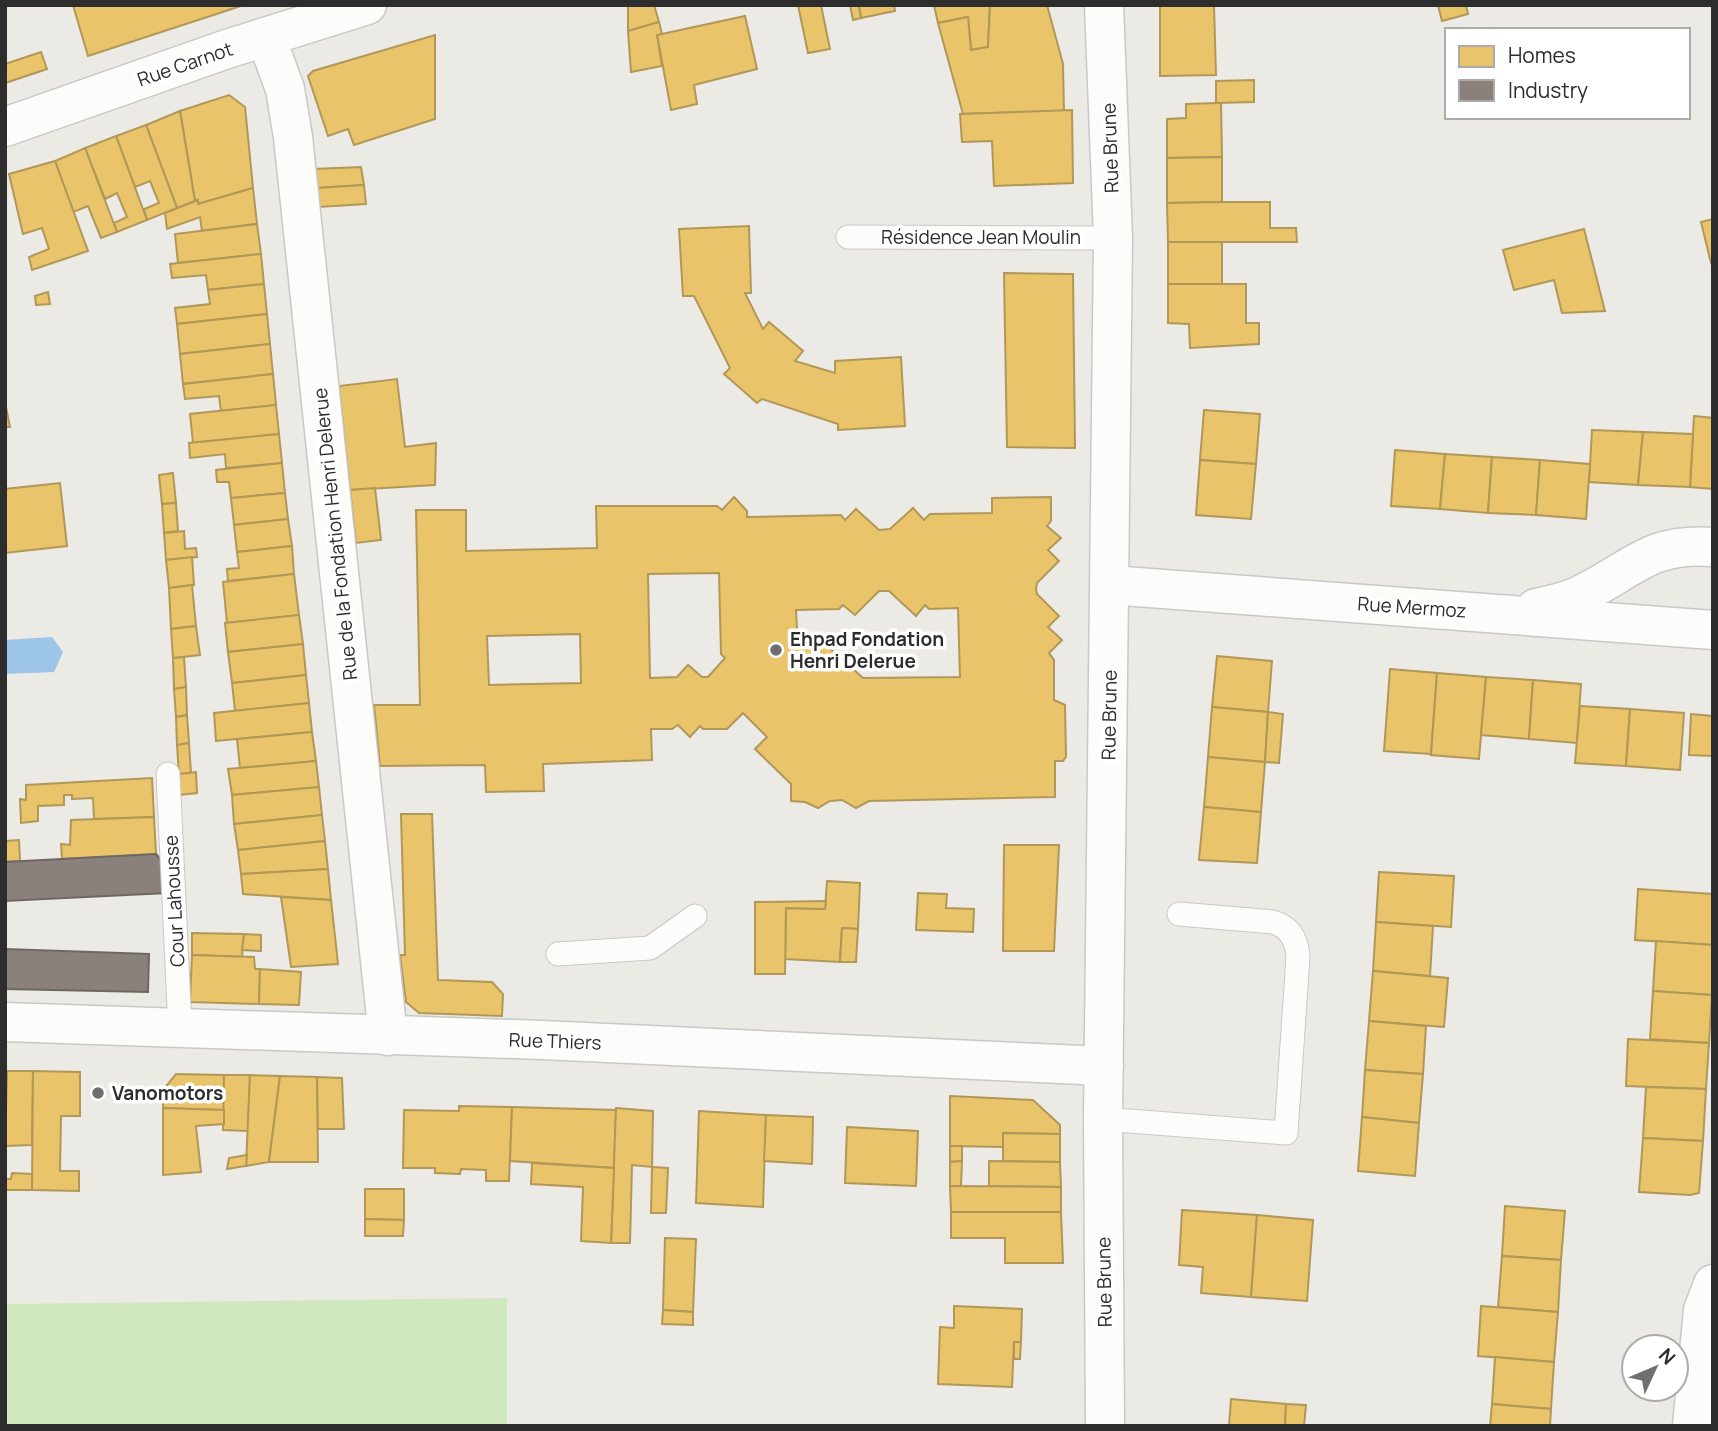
<svg xmlns="http://www.w3.org/2000/svg" width="1718" height="1431" viewBox="0 0 1718 1431" font-family="Manrope,sans-serif">
  <rect width="100%" height="100%" fill="#ebeae4"/>
  <path fill="#d0e8bd" d="M507,1298V1426H5V1304Z"/>
  <path fill="#9cc5e8" d="M52,637L63,652L54,672L5,674V640Z"/>
  <g fill="#e9c46a" stroke="#b19758" stroke-width="2" fill-rule="evenodd">
    <path d="M73,5H244L88,56Z"/>
    <path d="M628,5H654L659,22L628,31Z"/>
    <path d="M798,5H821L830,49L808,53Z"/>
    <path d="M850,5H859L861,18L853,20Z"/>
    <path d="M859,5H894L895,11L861,18Z"/>
    <path d="M934,5H990L988,47L971,50L968,17L938,23Z"/>
    <path d="M990,5H1047L1063,64L1064,111L963,114L938,23L968,17L971,50L988,47Z"/>
    <path d="M1160,5H1214L1216,75L1160,76Z"/>
    <path d="M1438,5H1466L1468,14L1442,21Z"/>
    <path d="M745,16L757,69L694,85L697,104L671,110L657,35Z"/>
    <path d="M659,22L662,34L657,35L662,66L631,72L628,31Z"/>
    <path d="M435,35V119L354,145L348,129L328,136L308,76L313,71Z"/>
    <path d="M41,52L47,69L5,83V64Z"/>
    <path d="M1254,80V102L1216,103V81Z"/>
    <path d="M229,95L245,107L253,188L198,204V200L195,201L180,111Z"/>
    <path d="M1216,103H1221L1222,157L1167,158V119L1186,118V104Z"/>
    <path d="M1072,110L1073,183L994,186L992,141L962,142L960,114Z"/>
    <path d="M180,111L195,201L177,208L146,125Z"/>
    <path d="M146,125L177,208L147,220L144,209L159,203L150,181L135,187L116,136Z"/>
    <path d="M116,136L147,220L117,232L114,223L127,217L117,193L105,199L85,148Z"/>
    <path d="M85,148L117,232L101,238L88,206L73,212L55,161Z"/>
    <path d="M1222,157V202L1167,203V158Z"/>
    <path d="M55,161L88,251L32,270L29,257L49,249L42,228L23,234L9,174Z"/>
    <path d="M361,167L364,185L316,188L313,169Z"/>
    <path d="M364,185L366,204L318,207L316,188Z"/>
    <path d="M253,188L257,224L202,231L200,217L167,229L165,213L198,200V204Z"/>
    <path d="M1222,202H1270V228H1296L1297,242H1168L1167,203Z"/>
    <path d="M1713,219V262L1711,263L1701,222Z"/>
    <path d="M257,224L261,254L178,263L175,234Z"/>
    <path d="M749,226L751,293H745L763,329L769,322L803,351L795,361L835,373V361L901,357L905,426L838,430V424L762,399L757,403L724,374L730,368L694,296H683L679,229Z"/>
    <path d="M1584,229L1605,311L1562,313L1554,280L1514,290L1503,250Z"/>
    <rect x="1168" y="242" width="54" height="42"/>
    <path d="M261,254L264,284L208,290L206,275L172,278L170,264Z"/>
    <path d="M1004,273L1073,274L1075,448L1007,447Z"/>
    <path d="M264,284L267,314L177,324L175,308L210,304L208,290Z"/>
    <path d="M1168,284H1246V323H1259V344L1190,348L1189,324L1168,323Z"/>
    <path d="M48,292L50,304L36,305L35,296Z"/>
    <path d="M267,314L270,344L180,354L177,324Z"/>
    <path d="M270,344L273,374L183,384L180,354Z"/>
    <path d="M273,374L276,405L221,411L219,396L185,399L183,384Z"/>
    <path d="M397,379L405,447L436,443L435,485L350,490L339,386Z"/>
    <path d="M5,402L10,427H5Z"/>
    <path d="M276,405L279,434L193,443L190,414Z"/>
    <path d="M1204,410L1260,414L1256,464L1200,460Z"/>
    <path d="M1694,416L1713,418V489L1690,487Z"/>
    <path d="M1592,430L1643,432L1638,485L1589,482Z"/>
    <path d="M1643,432L1693,434L1690,487L1638,485Z"/>
    <path d="M279,434L282,463L226,468L225,454L190,458L189,443Z"/>
    <path d="M1395,450L1445,454L1440,509L1391,506Z"/>
    <path d="M1445,454L1492,457L1488,513L1440,509Z"/>
    <path d="M1492,457L1540,460L1536,515L1488,513Z"/>
    <path d="M1200,460L1256,464L1251,519L1196,515Z"/>
    <path d="M1540,460L1590,464L1586,519L1536,515Z"/>
    <path d="M282,463L285,493L231,498L229,482H217L216,470Z"/>
    <path d="M173,473L176,503L162,504L159,475Z"/>
    <path d="M60,483L67,546L5,553V489Z"/>
    <path d="M375,488L381,540L356,543L350,490Z"/>
    <path d="M285,493L288,519L234,525L231,498Z"/>
    <path d="M734,497L747,511V517L841,515L845,520L856,509L879,530L890,529L913,508L924,520L930,514L992,513V498L1051,497V521L1047,526L1061,538L1048,550L1059,561L1037,583L1036,589L1037,594L1059,616L1048,627L1062,640L1049,653L1054,660V700L1065,705L1066,757L1063,761H1055V797L869,801L856,808L842,800L830,801L818,808L805,802L791,801V784L755,749L767,737L743,713L727,729H703L700,726L690,737L678,725L672,729H651L652,760L543,764L544,791L486,792L485,765L380,766L374,705H420L416,510H466V551L597,548L596,506H717L722,510ZM719,573L721,654L725,658L708,677H702L688,665L677,677L650,678L648,574ZM879,591H889L916,616L925,605L929,609L958,608L960,677L863,678L816,636L812,642L797,629L796,610L839,609L843,605L855,615ZM580,634L581,683L489,685L487,636Z"/>
    <path d="M176,503L178,531L164,533L162,504Z"/>
    <path d="M288,519L292,546L237,552L234,525Z"/>
    <path d="M184,531L185,549L196,548L197,557L166,560L164,533Z"/>
    <path d="M292,546L294,574L228,581L227,569L239,568L237,552Z"/>
    <path d="M192,557L194,585L169,588L166,560Z"/>
    <path d="M294,574L299,615L227,623L223,582Z"/>
    <path d="M192,585L196,626L171,629L169,588Z"/>
    <path d="M299,615L303,644L228,652L225,623Z"/>
    <path d="M196,626L200,655L173,658L171,629Z"/>
    <path d="M303,644L306,675L232,683L228,652Z"/>
    <path d="M1217,656L1272,661L1268,712L1212,707Z"/>
    <path d="M184,657L186,687L174,689L173,658Z"/>
    <path d="M1390,669L1437,673L1431,754L1384,751Z"/>
    <path d="M1437,673L1486,677L1479,759L1431,755Z"/>
    <path d="M306,675L309,703L235,711L232,683Z"/>
    <path d="M1486,677L1533,680L1529,739L1481,735Z"/>
    <path d="M1533,680L1581,684L1577,743L1529,739Z"/>
    <path d="M186,687L187,715L176,717L174,689Z"/>
    <path d="M309,703L312,732L216,741L214,713Z"/>
    <path d="M1580,706L1630,709L1626,766L1575,763Z"/>
    <path d="M1212,707L1268,712L1265,762L1208,757Z"/>
    <path d="M1630,709L1684,713L1680,770L1626,766Z"/>
    <path d="M1268,712L1283,714L1279,763L1265,762Z"/>
    <path d="M1691,714L1713,716V756L1689,755Z"/>
    <path d="M187,715L189,743L177,745L176,717Z"/>
    <path d="M312,732L316,761L240,768L237,739Z"/>
    <path d="M189,743L191,773L179,774L177,745Z"/>
    <path d="M1208,757L1265,762L1261,812L1204,807Z"/>
    <path d="M316,761L319,787L232,795L228,769Z"/>
    <path d="M196,772L197,793L180,795L179,774Z"/>
    <path d="M152,778L154,817L94,819L93,798L72,799V795H64V805L38,806V821L21,823L20,799L26,800V785Z"/>
    <path d="M319,787L322,815L234,824L232,795Z"/>
    <path d="M1204,807L1261,812L1257,863L1199,860Z"/>
    <path d="M401,814H432L438,980L492,982L503,994L502,1016L419,1013L406,1002L400,955H405Z"/>
    <path d="M322,815L325,841L238,850L234,824Z"/>
    <path d="M154,817L156,854L62,859L61,844L70,845L71,820Z"/>
    <path d="M19,840L20,861L5,862V841Z"/>
    <path d="M325,841L328,869L241,874L238,850Z"/>
    <path d="M1004,845H1059L1054,951H1003Z"/>
    <path d="M328,869L331,900L243,894L241,874Z"/>
    <path d="M1379,872L1454,876L1451,927L1376,922Z"/>
    <path d="M827,881L860,883L858,929L842,928L840,962L785,959L786,908L825,909Z"/>
    <path d="M1638,889L1713,894V945L1635,940Z"/>
    <path d="M918,893L947,894L946,908L974,909L973,932L916,930Z"/>
    <path d="M281,897L331,900L338,964L291,967Z"/>
    <path d="M826,901L825,909L786,908L785,974H755V902Z"/>
    <path d="M1376,922L1433,926L1430,976L1373,971Z"/>
    <path d="M842,928L858,929L856,962H840Z"/>
    <path d="M192,933L244,934L242,957L192,955Z"/>
    <path d="M244,934L261,935V951L242,950Z"/>
    <path d="M1656,941L1713,945L1712,995L1653,991Z"/>
    <path d="M192,955L254,957L255,969H260L259,1004L190,1002Z"/>
    <path d="M260,969L301,972L299,1005L259,1004Z"/>
    <path d="M1373,971L1448,978L1444,1027L1369,1021Z"/>
    <path d="M1653,991L1712,995L1709,1043L1650,1039Z"/>
    <path d="M1369,1021L1426,1026L1423,1074L1365,1070Z"/>
    <path d="M1628,1039L1709,1043L1706,1089L1626,1086Z"/>
    <path d="M1365,1070L1423,1074L1419,1123L1362,1117Z"/>
    <path d="M7,1071H33L32,1145L5,1146Z"/>
    <path d="M33,1071L80,1072V1116H61L60,1171H79V1191L32,1190Z"/>
    <path d="M176,1074L224,1075V1110L163,1108V1090Z"/>
    <path d="M224,1075H250L248,1131L223,1130Z"/>
    <path d="M250,1075L280,1076L269,1162L246,1166Z"/>
    <path d="M280,1076L317,1077L318,1162H269Z"/>
    <path d="M317,1077L342,1078L344,1129H318Z"/>
    <path d="M1646,1087L1706,1089L1703,1141L1643,1138Z"/>
    <path d="M950,1096L1033,1100L1060,1125V1134L1003,1133V1147L950,1146Z"/>
    <path d="M459,1106L512,1107L509,1181H486V1170L461,1169L460,1174L435,1173V1168H403L404,1110L459,1111Z"/>
    <path d="M512,1107L616,1110L614,1168L510,1161Z"/>
    <path d="M163,1108L224,1110V1124L196,1126L201,1172L163,1175Z"/>
    <path d="M616,1108L653,1111L652,1167L632,1165L630,1243H611Z"/>
    <path d="M699,1111L766,1115L763,1207L696,1203Z"/>
    <path d="M766,1115L813,1117L812,1164L764,1161Z"/>
    <path d="M1362,1117L1419,1123L1415,1176L1358,1171Z"/>
    <path d="M847,1127L918,1131L916,1186L845,1183Z"/>
    <path d="M1003,1133L1060,1134V1162L1003,1161Z"/>
    <path d="M1643,1138L1703,1141L1699,1193L1690,1195L1639,1192Z"/>
    <path d="M950,1146H962V1161L950,1162Z"/>
    <path d="M247,1155L246,1166L227,1169L229,1158Z"/>
    <path d="M962,1161L961,1186H950V1162Z"/>
    <path d="M989,1161L1060,1162L1061,1187L989,1186Z"/>
    <path d="M532,1163L614,1168L611,1243L581,1241L583,1187L531,1184Z"/>
    <path d="M652,1167L668,1168L666,1213H651Z"/>
    <path d="M12,1173L32,1174V1190H5V1179H11Z"/>
    <path d="M950,1186L1061,1187V1212H951Z"/>
    <path d="M365,1189H404V1220L365,1219Z"/>
    <path d="M1505,1206L1565,1211L1561,1260L1502,1256Z"/>
    <path d="M1182,1210L1257,1215L1251,1297L1201,1293L1203,1267L1179,1265Z"/>
    <path d="M951,1212H1061L1063,1263H1005V1238H951Z"/>
    <path d="M1257,1215L1313,1220L1307,1301L1251,1297Z"/>
    <path d="M365,1219L404,1220L403,1236H365Z"/>
    <path d="M665,1238L696,1239L693,1312L663,1310Z"/>
    <path d="M1502,1256L1561,1260L1558,1312L1498,1307Z"/>
    <path d="M954,1306L1022,1309L1021,1342H1014L1012,1387L938,1384L940,1327L954,1328Z"/>
    <path d="M1481,1306L1558,1312L1554,1362L1478,1356Z"/>
    <path d="M663,1310L693,1312V1325L662,1324Z"/>
    <path d="M1014,1342H1021L1020,1359H1014Z"/>
    <path d="M1495,1357L1554,1362L1551,1409L1492,1404Z"/>
    <path d="M1231,1399L1286,1404L1285,1426H1229Z"/>
    <path d="M1286,1404L1306,1405L1304,1426H1285Z"/>
    <path d="M1492,1404L1551,1409L1550,1426H1490Z"/>
  </g>
  <g fill="#8a817c" stroke="#6e6864" stroke-width="2">
    <path d="M156,854L165,865L167,893L5,901V862Z"/>
    <path d="M5,949L149,954L148,992L5,989Z"/>
  </g>
  <g fill="none" stroke-linecap="round" stroke-linejoin="round">
    <defs>
      <g id="lane">
        <path d="M848,237L1113,238"/>
        <path d="M168,774L180,1028"/>
        <path d="M558,954L650,948L695,916"/>
        <path d="M1103,1119L1286,1133L1298,957C1297,940 1290,927 1273,922L1179,914"/>
      </g>
      <g id="street">
        <path d="M266,37L285,89L293,137L388,1036"/>
        <path d="M1110,585L1713,630"/>
        <path d="M1536,608C1550,605 1565,602 1578,596C1632,571 1647,542 1713,547"/>
        <path d="M1692,1426L1703,1310L1713,1284"/>
      </g>
      <g id="secondary">
        <path d="M1104,5L1113,238L1103,1119L1105,1426"/>
        <path d="M5,127L227,49L367,5"/>
        <path d="M5,1022L542,1040L1104,1066"/>
      </g>
    </defs>
    <use href="#lane" stroke="#c9c8c8" stroke-width="25"/>
    <use href="#street" stroke="#c9c8c8" stroke-width="41"/>
    <use href="#secondary" stroke="#c9c8c8" stroke-width="41"/>
    <use href="#lane" stroke="#fcfcfb" stroke-width="23"/>
    <use href="#street" stroke="#fcfcfb" stroke-width="38"/>
    <use href="#secondary" stroke="#fcfcfb" stroke-width="38"/>
  </g>
  <g fill="#706f6d" stroke="#fff" stroke-width="2.5">
    <circle cx="776" cy="650" r="7"/>
    <circle cx="98" cy="1093" r="7"/>
  </g>
  <g text-anchor="middle" stroke-width="7" stroke-linejoin="round" paint-order="stroke">
    <g font-size="19" fill="#2d2d2d" stroke="#fff">
      <text transform="translate(185 64) rotate(-19)" y="7">Rue Carnot</text>
      <text transform="translate(1110 148) rotate(-92)" y="7">Rue Brune</text>
      <text x="981" y="244">Résidence Jean Moulin</text>
      <text transform="translate(335 534) rotate(-96)" y="7">Rue de la Fondation Henri Delerue</text>
      <text transform="translate(1412 607) rotate(4)" y="7">Rue Mermoz</text>
      <text transform="translate(1109 715) rotate(-89)" y="7">Rue Brune</text>
      <text transform="translate(174 901) rotate(-93)" y="7">Cour Lahousse</text>
      <text transform="translate(555 1041) rotate(2)" y="7">Rue Thiers</text>
      <text transform="translate(1104 1282) rotate(-91)" y="7">Rue Brune</text>
    </g>
    <g font-size="19" font-weight="bold" fill="#2d2d2d" stroke="#fff" text-anchor="start">
      <text x="790" y="646">Ehpad Fondation<tspan x="790" dy="22">Henri Delerue</tspan></text>
      <text x="112" y="1100">Vanomotors</text>
    </g>
  </g>
  <rect width="1718" height="1431" fill="none" stroke="#2d2d2d" stroke-width="14"/>
  <rect x="1445" y="28" width="245" height="91" fill="#ffffff" stroke="#ababab" stroke-width="2"/>
  <rect x="1459" y="46" width="35" height="21" fill="#e9c46a" stroke="#ababab" stroke-width="2"/>
  <text x="1508" y="63" font-size="21" fill="#2d2d2d">Homes</text>
  <rect x="1459" y="80" width="35" height="21" fill="#8a817c" stroke="#ababab" stroke-width="2"/>
  <text x="1508" y="98" font-size="21" fill="#2d2d2d">Industry</text>
  <g transform="translate(1655 1368) rotate(46)"><circle r="33" fill="#ffffff" stroke="#ababab" stroke-width="2"/>
  <path d="M0-5L12 26L0 18L-12 26Z" fill="#706f6d"/>
  <text y="-10" font-size="19" font-weight="bold" text-anchor="middle" fill="#2d2d2d">N</text>
  </g>
</svg>
